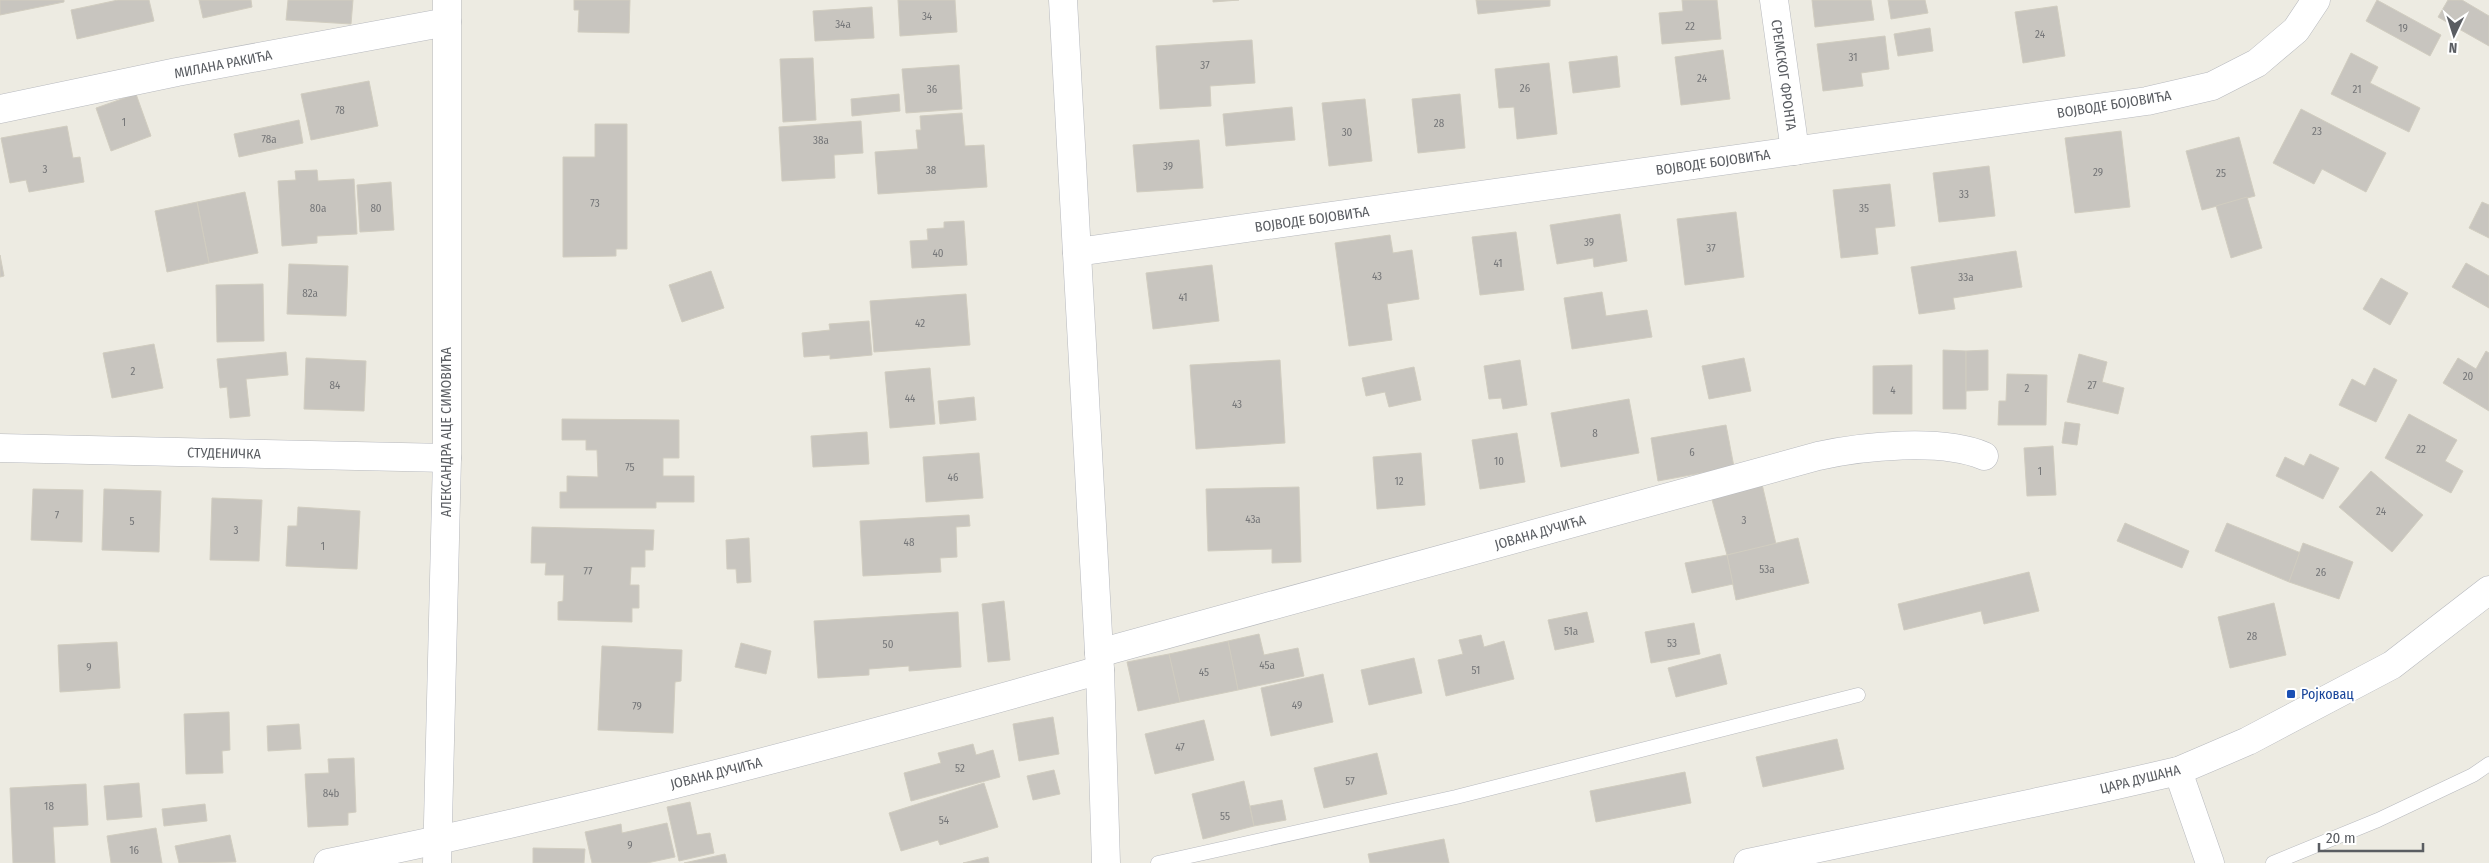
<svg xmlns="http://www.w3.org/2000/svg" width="2489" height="863" viewBox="0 0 2489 863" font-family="'Fira Sans Condensed',sans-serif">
  <rect width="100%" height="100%" fill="#edebe2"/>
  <g fill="#c8c5bf" stroke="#d1cdc0">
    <path d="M0,0H64V2L0,15Z"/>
    <path d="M118,0H149L154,21L77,39L71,10Z"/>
    <path d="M199,0H251L252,7L203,18Z"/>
    <path d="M288,0H353L351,24L286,20Z"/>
    <path d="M574,0H630L629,33L578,32L579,10H574Z"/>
    <path d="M898,0H955L957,32L900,36Z"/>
    <path d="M1213,0H1239L1213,2Z"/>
    <path d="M1476,0H1550V6L1478,14Z"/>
    <path d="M1682,0H1717L1721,39L1662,44L1659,13L1683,11Z"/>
    <path d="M1812,0H1871L1874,20L1815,27Z"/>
    <path d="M1888,0H1925L1928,13L1891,19Z"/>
    <path d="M2377,0L2441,35L2430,56L2366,21Z"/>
    <path d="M2448,0H2462L2489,16V46L2438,17Z"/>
    <path d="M2057,6L2065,56L2023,63L2015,12Z"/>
    <path d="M872,7L874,38L815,41L813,11Z"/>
    <path d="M1930,28L1933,51L1898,56L1894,34Z"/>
    <path d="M1885,36L1889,69L1861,73L1863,86L1823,91L1817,44Z"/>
    <path d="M1252,40L1255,83L1210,86L1211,106L1160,109L1156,46Z"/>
    <path d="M1723,50L1730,99L1681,105L1675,57Z"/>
    <path d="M2351,53L2378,67L2370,83L2420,108L2409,132L2331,94Z"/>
    <path d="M1617,56L1620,87L1573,93L1569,62Z"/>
    <path d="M813,58L816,120L783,122L780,59Z"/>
    <path d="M1549,63L1557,134L1517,139L1514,107L1499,108L1495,69Z"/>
    <path d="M959,65L962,109L906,113L902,69Z"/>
    <path d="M369,81L378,126L311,140L301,94Z"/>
    <path d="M136,94L151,136L111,151L96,108Z"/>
    <path d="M899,94L900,111L852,116L851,99Z"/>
    <path d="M1460,94L1465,148L1418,153L1412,99Z"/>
    <path d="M1365,99L1372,161L1329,166L1322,103Z"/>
    <path d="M1292,107L1295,140L1226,146L1223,114Z"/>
    <path d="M2301,109L2386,153L2366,192L2322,169L2314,184L2273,163Z"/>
    <path d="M962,113L965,146L984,145L987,187L878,194L875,152L918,149L916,130H921L920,116Z"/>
    <path d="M299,120L303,143L239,157L234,134Z"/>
    <path d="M861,121L863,153L834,155L835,178L782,181L779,127Z"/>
    <path d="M595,124H627V249H616V256L563,257V157H595Z"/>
    <path d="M67,126L73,158L80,157L84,182L29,192L26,180L10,183L1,138Z"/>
    <path d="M2121,131L2130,207L2075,213L2065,138Z"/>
    <path d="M2239,137L2255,196L2202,210L2186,151Z"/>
    <path d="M1199,140L1203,188L1137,192L1133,145Z"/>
    <path d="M1989,166L1995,216L1939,222L1933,173Z"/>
    <path d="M317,170L318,181L354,179L357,234L317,236V243L282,246L278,181L296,180L295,171Z"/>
    <path d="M391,182L394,230L360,232L357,185Z"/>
    <path d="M1890,184L1895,226L1875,228L1878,254L1841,258L1833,190Z"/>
    <path d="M245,192L258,253L209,263L197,202Z"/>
    <path d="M2247,197L2262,248L2231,258L2216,206Z"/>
    <path d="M197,202L209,263L167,272L155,211Z"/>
    <path d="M2482,202L2489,205V238L2469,228Z"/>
    <path d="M1736,212L1744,277L1685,285L1677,219Z"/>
    <path d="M1620,214L1627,261L1594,267L1593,258L1557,264L1550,225Z"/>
    <path d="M964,221L967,265L912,268L910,241L928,240L927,229L944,228V222Z"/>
    <path d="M1516,232L1524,290L1480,295L1472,237Z"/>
    <path d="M1390,235L1393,253L1412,250L1419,299L1387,304L1392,340L1349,346L1335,243Z"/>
    <path d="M2016,251L2022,287L1953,298L1955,309L1919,314L1911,267Z"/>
    <path d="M0,255L4,276L0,277Z"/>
    <path d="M2466,263L2489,276V308L2452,287Z"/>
    <path d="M289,264L348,266L346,316L287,314Z"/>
    <path d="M1212,265L1219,321L1153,329L1146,273Z"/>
    <path d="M711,271L724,308L682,322L669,285Z"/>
    <path d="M2381,278L2408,293L2390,325L2363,309Z"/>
    <path d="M263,284L264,341L217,342L216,285Z"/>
    <path d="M1602,292L1606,316L1647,310L1652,337L1572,349L1564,298Z"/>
    <path d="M966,294L970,345L874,352L870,301Z"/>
    <path d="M869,321L872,355L830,359V355L804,357L802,333L830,330L829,324Z"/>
    <path d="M154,344L163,388L112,398L103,353Z"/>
    <path d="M1943,350L1966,351V409H1943Z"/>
    <path d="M1988,350V390L1966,391V351Z"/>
    <path d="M2486,351L2489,353V411L2443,383L2458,358L2476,369Z"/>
    <path d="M286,352L288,375L246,379L250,416L230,418L227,387L220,388L217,359Z"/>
    <path d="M2079,354L2107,362L2102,382L2124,388L2118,414L2067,402Z"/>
    <path d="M306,358L366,361L364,411L304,409Z"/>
    <path d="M1744,358L1751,391L1709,399L1702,366Z"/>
    <path d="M1280,360L1285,443L1196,449L1190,365Z"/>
    <path d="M1520,360L1527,405L1503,409L1501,398L1489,399L1484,366Z"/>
    <path d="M1912,365V414H1873V366Z"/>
    <path d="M1414,367L1421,400L1389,407L1385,392L1366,396L1362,378Z"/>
    <path d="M930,368L935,424L890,428L885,372Z"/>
    <path d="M2374,368L2397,380L2376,422L2339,405L2352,379L2365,386Z"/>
    <path d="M2007,374L2047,375L2046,425H1998L1999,401H2006Z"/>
    <path d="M974,397L976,420L940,424L938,401Z"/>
    <path d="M1629,399L1639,453L1561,467L1551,413Z"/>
    <path d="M2409,414L2457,440L2445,461L2463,471L2451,493L2385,458Z"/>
    <path d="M562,419L679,420V458H663V476H694V502H656V508H560V492H567V476L598,477L597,450H586V440H562Z"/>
    <path d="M2065,422L2080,424L2077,445L2062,443Z"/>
    <path d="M1726,425L1734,467L1658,481L1651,438Z"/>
    <path d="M867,432L869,464L813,467L811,436Z"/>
    <path d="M1517,433L1525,482L1480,489L1472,440Z"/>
    <path d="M2053,446L2056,495L2027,496L2024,448Z"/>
    <path d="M979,453L983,498L926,502L923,457Z"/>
    <path d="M1421,453L1425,505L1377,509L1373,457Z"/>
    <path d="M2310,454L2339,468L2323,499L2276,476L2285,457L2304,466Z"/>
    <path d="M2371,471L2423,515L2392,552L2339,507Z"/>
    <path d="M1762,484L1776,544L1727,555L1711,496Z"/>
    <path d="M1299,487L1301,562L1272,563V549L1208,551L1206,489Z"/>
    <path d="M33,489L83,490L82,542L31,540Z"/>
    <path d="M104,489L161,491L159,552L102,550Z"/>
    <path d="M212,498L262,500L259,561L210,560Z"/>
    <path d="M298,507L360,511L357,569L286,566L288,526H297Z"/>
    <path d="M969,515L970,526L956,527L957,557L940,558L941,572L863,576L860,521Z"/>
    <path d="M2125,523L2189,551L2182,568L2117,541Z"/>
    <path d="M2227,523L2301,553L2289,582L2215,551Z"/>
    <path d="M532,527L654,530L653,550H645V567H631L630,585H639V608H632V622L558,620V602L563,601L564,575H545L546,563H531Z"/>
    <path d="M749,538L751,582L737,583L736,569H727L726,540Z"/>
    <path d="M1798,538L1809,583L1736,600L1727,555Z"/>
    <path d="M2303,543L2353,562L2339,599L2289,582Z"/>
    <path d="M1727,555L1733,584L1692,593L1685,563Z"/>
    <path d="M2029,572L2039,611L1984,624L1981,611L1904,630L1898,604Z"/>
    <path d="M1004,601L1010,660L988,662L982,604Z"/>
    <path d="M2274,603L2286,655L2230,668L2218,617Z"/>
    <path d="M958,612L961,667L909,671V666L869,669V675L818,678L814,621Z"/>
    <path d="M1587,612L1594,642L1555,650L1548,620Z"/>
    <path d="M1694,623L1700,654L1651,663L1645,632Z"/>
    <path d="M1259,634L1264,655L1298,648L1304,676L1238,690L1228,641Z"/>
    <path d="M1481,635L1484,647L1504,641L1514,679L1446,696L1438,660L1463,654L1459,640Z"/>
    <path d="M1228,641L1238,690L1180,702L1169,654Z"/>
    <path d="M117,642L120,688L60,692L58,645Z"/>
    <path d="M741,643L771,651L766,674L735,667Z"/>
    <path d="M602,646L682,650L681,681L675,682L673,733L598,730Z"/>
    <path d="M1169,654L1180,702L1138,711L1127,662Z"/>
    <path d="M1720,654L1727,684L1676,697L1668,668Z"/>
    <path d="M1414,658L1422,693L1369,705L1361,670Z"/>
    <path d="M1323,674L1333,722L1271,736L1261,688Z"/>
    <path d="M229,712L230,750L222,751L223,773L186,774L184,714Z"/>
    <path d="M1053,717L1059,754L1019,761L1013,724Z"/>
    <path d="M1204,720L1214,760L1155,774L1145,734Z"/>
    <path d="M299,724L301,749L268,751L267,726Z"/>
    <path d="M1837,739L1844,769L1763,787L1756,757Z"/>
    <path d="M973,744L976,755L993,750L1000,777L911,801L904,773L941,763L938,753Z"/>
    <path d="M1377,753L1387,794L1324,808L1314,768Z"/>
    <path d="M354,758L356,812L348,813V825L308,827L305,774L329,773L328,759Z"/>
    <path d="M1054,770L1060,794L1033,800L1027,776Z"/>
    <path d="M1685,772L1691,803L1596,822L1590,791Z"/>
    <path d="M1244,781L1254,826L1203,839L1192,794Z"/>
    <path d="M139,783L142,817L107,820L104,786Z"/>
    <path d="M984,783L998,827L940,845L938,840L901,851L889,813Z"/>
    <path d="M86,784L88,825L53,827L55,863H13L10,788Z"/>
    <path d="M1282,800L1286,820L1254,826L1250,806Z"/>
    <path d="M690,802L697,835L710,833L714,853L679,861L667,807Z"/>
    <path d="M205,804L207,821L164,826L162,809Z"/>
    <path d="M667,823L675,857L647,863H592L585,832L621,824L622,833Z"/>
    <path d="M156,828L162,863H111L107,836Z"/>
    <path d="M230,835L236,862L179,863L175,846Z"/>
    <path d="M1444,839L1449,863H1370L1368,854Z"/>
    <path d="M533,848L585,849L584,863H533Z"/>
    <path d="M725,854L727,863H684Z"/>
    <path d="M988,857L989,863H963Z"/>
  </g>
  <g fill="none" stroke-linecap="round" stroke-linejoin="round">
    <defs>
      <g id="service">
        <path d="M1158,863L1456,797L1858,695"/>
        <path d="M2273,863L2378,820L2473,775L2489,764"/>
      </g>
      <g id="minor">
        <path d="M1063,0L1100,670L1106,863"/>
        <path d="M1774,0L1795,151"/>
        <path d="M0,109L177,72L447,22"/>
        <path d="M1077,252L2147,101L2212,86L2257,63L2296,30L2316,0"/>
        <path d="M0,448L447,458"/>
        <path d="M1099,653L1818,456C1863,446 1942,438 1984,456"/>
        <path d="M2178,771L2210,863"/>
        <path d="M328,863C588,811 845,742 1100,670"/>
        <path d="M1748,863L2099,789L2178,771L2248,741L2392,665L2489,590"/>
      </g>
      <path id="tertiary" d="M437,863L447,458V0"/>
    </defs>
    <use href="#service" stroke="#b7b9be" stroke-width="15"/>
    <use href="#minor" stroke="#b7b9be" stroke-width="29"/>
    <use href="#tertiary" stroke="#b7b9be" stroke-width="29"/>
    <use href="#service" stroke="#fff" stroke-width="14"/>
    <use href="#minor" stroke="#fff" stroke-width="28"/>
    <use href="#tertiary" stroke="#fff" stroke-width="28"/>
  </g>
  <rect fill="#1a4fb4" stroke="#fff" stroke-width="2" x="2286" y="689" width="10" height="10" rx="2.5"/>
  <g text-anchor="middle" stroke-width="4" stroke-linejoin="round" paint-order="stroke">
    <g font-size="11" fill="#767779">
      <text x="927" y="20">34</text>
      <text x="843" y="28">34a</text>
      <text x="1690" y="30">22</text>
      <text x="2403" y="32">19</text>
      <text x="2040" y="38">24</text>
      <text x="1853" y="61">31</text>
      <text x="1205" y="69">37</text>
      <text x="1702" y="82">24</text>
      <text x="1525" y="92">26</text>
      <text x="932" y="93">36</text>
      <text x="2357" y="93">21</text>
      <text x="340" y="114">78</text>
      <text x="124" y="126">1</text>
      <text x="1439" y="127">28</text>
      <text x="2317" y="135">23</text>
      <text x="1347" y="136">30</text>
      <text x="269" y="143">78a</text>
      <text x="821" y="144">38a</text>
      <text x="1168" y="170">39</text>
      <text x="45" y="173">3</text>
      <text x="931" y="174">38</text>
      <text x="2098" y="176">29</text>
      <text x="2221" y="177">25</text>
      <text x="1964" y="198">33</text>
      <text x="595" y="207">73</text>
      <text x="318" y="212">80a</text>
      <text x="376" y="212">80</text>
      <text x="1864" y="212">35</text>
      <text x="1589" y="246">39</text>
      <text x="1711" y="252">37</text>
      <text x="938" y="257">40</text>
      <text x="1498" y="267">41</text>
      <text x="1377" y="280">43</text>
      <text x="1966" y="281">33a</text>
      <text x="310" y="297">82a</text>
      <text x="1183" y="301">41</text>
      <text x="920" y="327">42</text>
      <text x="133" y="375">2</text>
      <text x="2468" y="380">20</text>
      <text x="335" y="389">84</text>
      <text x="2092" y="389">27</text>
      <text x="2027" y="392">2</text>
      <text x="1893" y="394">4</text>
      <text x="910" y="402">44</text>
      <text x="1237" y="408">43</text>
      <text x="1595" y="437">8</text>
      <text x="2421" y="453">22</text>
      <text x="1692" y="456">6</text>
      <text x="1499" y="465">10</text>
      <text x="630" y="471">75</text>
      <text x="2040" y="475">1</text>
      <text x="953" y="481">46</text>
      <text x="1399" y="485">12</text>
      <text x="2381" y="515">24</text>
      <text x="57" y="519">7</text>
      <text x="1253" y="523">43a</text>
      <text x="1744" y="524">3</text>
      <text x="132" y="525">5</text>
      <text x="236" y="534">3</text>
      <text x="909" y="546">48</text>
      <text x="323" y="550">1</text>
      <text x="1767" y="573">53a</text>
      <text x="588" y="575">77</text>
      <text x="2321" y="576">26</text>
      <text x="1571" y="635">51a</text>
      <text x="2252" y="640">28</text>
      <text x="1672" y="647">53</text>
      <text x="888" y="648">50</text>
      <text x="1267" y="669">45a</text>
      <text x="89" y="671">9</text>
      <text x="1476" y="674">51</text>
      <text x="1204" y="676">45</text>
      <text x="1297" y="709">49</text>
      <text x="637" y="710">79</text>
      <text x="1180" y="751">47</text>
      <text x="960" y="772">52</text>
      <text x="1350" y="785">57</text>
      <text x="331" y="797">84b</text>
      <text x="49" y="810">18</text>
      <text x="1225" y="820">55</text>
      <text x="944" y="824">54</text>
      <text x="630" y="849">9</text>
      <text x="134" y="854">16</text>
    </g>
    <g font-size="14" fill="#5a5d62" stroke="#fff">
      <text transform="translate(223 64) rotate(-11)" y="5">МИЛАНА РАКИЋА</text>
      <text transform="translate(1784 75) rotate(82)" y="5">СРЕМСКОГ ФРОНТА</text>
      <text transform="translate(2114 104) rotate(-9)" y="5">ВОЈВОДЕ БОЈОВИЋА</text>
      <text transform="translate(1713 162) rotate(-8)" y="5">ВОЈВОДЕ БОЈОВИЋА</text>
      <text transform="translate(1312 219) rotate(-8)" y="5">ВОЈВОДЕ БОЈОВИЋА</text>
      <text transform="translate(446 432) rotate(-90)" y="5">АЛЕКСАНДРА АЦЕ СИМОВИЋА</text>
      <text transform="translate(224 453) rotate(1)" y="5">СТУДЕНИЧКА</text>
      <text transform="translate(1540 532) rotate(-16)" y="5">ЈОВАНА ДУЧИЋА</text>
      <text transform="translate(716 773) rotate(-14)" y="5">ЈОВАНА ДУЧИЋА</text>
      <text transform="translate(2140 779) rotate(-14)" y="5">ЦАРА ДУШАНА</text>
    </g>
    <g font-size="14" fill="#164399" stroke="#fff" text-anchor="start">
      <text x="2301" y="699">Ројковац</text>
    </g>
  </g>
  <g transform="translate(2454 35) rotate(184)" stroke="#ffffff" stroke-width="4" paint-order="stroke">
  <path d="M0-4L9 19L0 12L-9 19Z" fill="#5a5d62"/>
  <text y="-8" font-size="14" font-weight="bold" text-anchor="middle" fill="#5a5d62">N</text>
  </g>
  <path d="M2319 843v8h104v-8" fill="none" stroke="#5a5d62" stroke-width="2.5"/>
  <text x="2326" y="843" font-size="15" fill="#5a5d62" stroke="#ffffff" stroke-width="4" paint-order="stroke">20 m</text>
</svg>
